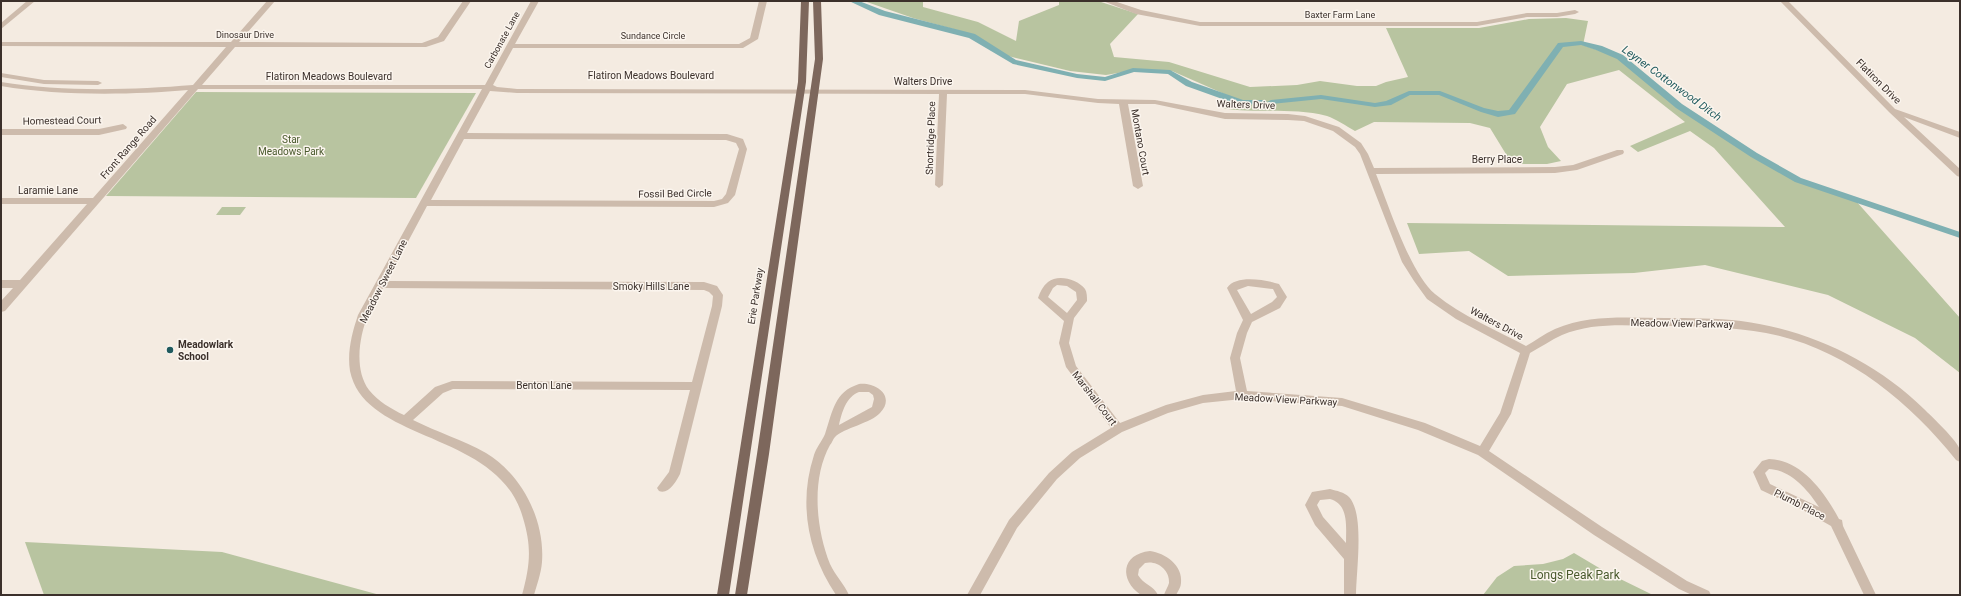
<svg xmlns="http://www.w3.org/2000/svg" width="1961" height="596" viewBox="0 0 1961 596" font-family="Roboto,sans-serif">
  <rect width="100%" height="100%" fill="#f4ebe1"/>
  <g fill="#b8c4a0">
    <path d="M864,1H923V7L978,22L1016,41L1019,21L1059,5V1H1098L1138,14L1110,44L1114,57L1169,62L1250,87L1297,85L1320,81L1357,86H1376L1386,82L1408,77L1386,28H1479L1529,19L1566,18L1588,21L1583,45L1617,57L1702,122L1734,143L1791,177L1806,184L1856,201L1960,318V373L1915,338L1828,295L1705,265L1634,273L1508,276L1469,251L1419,254L1407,223L1785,227L1714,148L1690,131L1638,152L1630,146L1685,122L1619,70L1567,84L1540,127L1548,147L1561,161L1547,164H1512L1490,128L1470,123L1374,122L1355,131C1346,126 1336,119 1327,116C1292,107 1256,114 1222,108L1229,96L1172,71L1135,70L1106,75L1070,71L1008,56L975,35L913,18Z"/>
    <path d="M196,92L476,93L416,198L106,196Z"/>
    <path d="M222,207H246L240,215H216Z"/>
    <path d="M25,542L222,552L380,595H44Z"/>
    <path d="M1574,553L1606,572L1653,595H1483L1497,577L1514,566L1543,564L1563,559Z"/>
  </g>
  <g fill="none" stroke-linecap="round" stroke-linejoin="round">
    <path fill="#7fb0b2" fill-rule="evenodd" d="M849,1H859L885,11L975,34L1016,60L1077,74L1105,77L1133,68L1170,70L1192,82L1243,100H1263L1267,102L1271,100L1321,95L1375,103L1386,101L1409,91H1440L1484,108L1498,111L1509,110L1558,43L1581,41L1602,46L1623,55L1682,104L1757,153L1801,178L1960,232V238L1795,182L1751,157L1676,108L1617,59L1596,50L1581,45L1563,47L1515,114L1498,117L1481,112L1439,95H1410L1391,105L1375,107L1321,99L1271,104L1267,102L1263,104L1239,105L1186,86L1168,74L1134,72L1105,81L1077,78L1013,64L969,38L879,15Z"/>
    <g fill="#cdbbac" fill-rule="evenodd">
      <path d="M27,1H35L1,29V23Z"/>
      <path d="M267,1H275L239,42L422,43L438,37L463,1H471L444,41L426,47H235L202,85H485L531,1H539L515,44H739L750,38L759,1H767L758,39L743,48H513L493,85L497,87L517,89L1025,90L1098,99L1155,100L1225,113L1288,114L1305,116L1339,127L1361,143L1368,154L1374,168L1555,167L1573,165L1617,150H1623L1624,152L1623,154L1577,170L1555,173L1376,174C1389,206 1410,273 1435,294C1462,316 1496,330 1526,346C1535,341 1544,334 1555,329C1590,314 1628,318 1665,318C1690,318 1716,318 1741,321C1809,330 1875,361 1924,409C1931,416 1958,441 1960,450C1961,453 1960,458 1960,462L1956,460C1908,400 1844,348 1766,333C1733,327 1700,326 1667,326C1632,326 1594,321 1562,335C1551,340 1541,347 1530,353L1511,414L1489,451L1602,527L1687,581L1709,591L1711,595H1692L1679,589L1594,535L1478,455L1418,430L1342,406L1242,399L1203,403L1168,413L1122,432L1080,458L1057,479L1017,528L980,595H967L1009,520L1049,473L1072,452L1111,428L1066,367L1059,343L1064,321L1038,298C1040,292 1043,286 1048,282C1058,274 1077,279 1085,289C1087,292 1087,297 1087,301L1074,318L1069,343L1076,366L1120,423L1166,405L1203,395L1236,391L1230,358L1237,333L1243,320L1227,288C1236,274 1266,280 1279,284L1287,297L1280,308L1252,322L1247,333L1240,358L1247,391L1342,398L1425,423L1480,446L1500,413L1520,353L1456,319L1427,299L1414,281L1402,262L1360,154L1355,147L1333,131L1304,121L1288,120L1225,119L1155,104H1128L1143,186L1138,189L1133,186L1119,104L1098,103L1025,94H947L943,185L939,188L935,185L939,94L517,93L490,91L467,133L727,134L743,139L747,149L735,195L728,203L714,207L427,206L387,281L704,282L717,286L723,295L722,306L680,474C676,482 668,495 659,491L657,488L669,472L690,390L453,389L443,393L413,420C437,432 463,440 486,453C522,475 545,520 542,562C541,574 537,584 534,595H522C530,565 532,548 523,518C499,430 365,444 350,371C347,352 352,333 358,315L482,89H198L5,311L1,312V301L13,288H1V280H20L87,204H1V198H93L188,90C130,95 59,96 1,86V82C61,92 132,90 193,85L226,47L1,46V42H231ZM464,139L726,140L736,143L739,149L726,194L722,199L714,201L431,200ZM1057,285L1067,286L1076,292L1077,300L1067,313L1048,297L1053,288ZM1248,286L1273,289L1277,297L1272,302L1251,314L1237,290ZM383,288L704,290L709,292L713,296L712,306L692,382L452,381L435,387L404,415C391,409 378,401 369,390C354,370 359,337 368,315C372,305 378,296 383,288Z"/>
      <path d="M1103,1H1114L1141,10L1200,22H1477L1527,13H1557L1575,10L1579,12L1575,14L1557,17H1527L1477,26H1200L1136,14Z"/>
      <path d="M1780,1H1788L1895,109L1960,132V138L1904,117L1960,169V177L1957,176L1889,112Z"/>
      <path d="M1,73L44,80L98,81L102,83L98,85L44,84L1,77Z"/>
      <path d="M123,124L127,127L126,129L99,135H1V129H99Z"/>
      <path d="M859,384C876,382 896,396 880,413C871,423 844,428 835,437C833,439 832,443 830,445C811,479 816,529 830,564C835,575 844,584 849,595H836C808,553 798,504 814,455C816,448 822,441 825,434C833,411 834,392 859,384ZM859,392H869L873,395L874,399L872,407L839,425C842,412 846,397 859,392Z"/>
      <path d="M1769,459C1802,460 1825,493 1839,519L1842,520L1843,526L1876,595H1864L1831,526L1801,509L1761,490L1753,472L1762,461ZM1769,469C1791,470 1808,490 1819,507L1770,484L1765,473Z"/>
      <path d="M1330,489C1337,491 1344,492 1349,497C1365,514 1356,572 1356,595H1344V559L1315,525L1305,505L1312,492ZM1330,499C1349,504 1346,527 1346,543L1323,517L1317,505L1320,500Z"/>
      <path d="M1150,551C1165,553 1183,565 1181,583C1181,587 1178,591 1176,595H1164C1165,591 1168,587 1169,583C1170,569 1156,560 1145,563L1139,569L1138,575C1143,584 1154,586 1158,595H1141C1119,580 1121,554 1150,551Z"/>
    </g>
    <g fill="#7d675c" fill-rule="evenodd">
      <path d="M801,1H809L806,82L729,595H717L798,82Z"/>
      <path d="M813,1H821L823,59L769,454L747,595H735L757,454L815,59Z"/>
    </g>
  </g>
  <circle fill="#1f5a5e" stroke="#fbf5ee" stroke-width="1.5" cx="170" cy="350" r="4"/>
  <g text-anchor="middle" stroke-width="3" stroke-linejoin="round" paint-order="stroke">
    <g font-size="9" fill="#3b302b" stroke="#fbf5ee">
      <text x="1340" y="18">Baxter Farm Lane</text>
      <text x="245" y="38">Dinosaur Drive</text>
      <text x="653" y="39">Sundance Circle</text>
      <text transform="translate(502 40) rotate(-61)" y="3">Carbonate Lane</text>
    </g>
    <g font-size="10" fill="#3b302b" stroke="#fbf5ee">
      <text x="651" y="79">Flatiron Meadows Boulevard</text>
      <text x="329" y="80">Flatiron Meadows Boulevard</text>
      <text x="923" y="85">Walters Drive</text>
      <text transform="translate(1879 81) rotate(45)" y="4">Flatiron Drive</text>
      <text transform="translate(1246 104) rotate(2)" y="4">Walters Drive</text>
      <text transform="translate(62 120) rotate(-1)" y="4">Homestead Court</text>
      <text transform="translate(930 138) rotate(-88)" y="4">Shortridge Place</text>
      <text transform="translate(1141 142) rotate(80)" y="4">Montano Court</text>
      <text transform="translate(128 147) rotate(-49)" y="4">Front Range Road</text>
      <text x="1497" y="163">Berry Place</text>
      <text x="48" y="194">Laramie Lane</text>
      <text transform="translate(675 193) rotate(-1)" y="4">Fossil Bed Circle</text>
      <text transform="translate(383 281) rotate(-63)" y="4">Meadow Sweet Lane</text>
      <text x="651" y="290">Smoky Hills Lane</text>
      <text transform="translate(755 296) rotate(-81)" y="4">Erie Parkway</text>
      <text transform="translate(1497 323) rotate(28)" y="4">Walters Drive</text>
      <text transform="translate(1682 323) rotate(1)" y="4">Meadow View Parkway</text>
      <text x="544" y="389">Benton Lane</text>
      <text transform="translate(1095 398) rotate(52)" y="4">Marshall Court</text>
      <text transform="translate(1286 399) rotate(3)" y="4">Meadow View Parkway</text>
      <text transform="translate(1800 504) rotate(27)" y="4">Plumb Place</text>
    </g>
    <g font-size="10" fill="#4a5a2e" stroke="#fbf5ee">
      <text x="291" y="143">Star<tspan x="291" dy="12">Meadows Park</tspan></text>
    </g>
    <g font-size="10" font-weight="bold" fill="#3b302b" stroke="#fbf5ee" text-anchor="start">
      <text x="178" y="348">Meadowlark<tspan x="178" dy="12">School</tspan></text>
    </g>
    <g font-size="11" font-style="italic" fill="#1f5a5e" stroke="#fbf5ee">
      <text transform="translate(1672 83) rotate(36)" y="4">Leyner Cottonwood Ditch</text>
    </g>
    <g font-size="12" fill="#4a5a2e" stroke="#fbf5ee">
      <text x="1575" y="579">Longs Peak Park</text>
    </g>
  </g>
  <rect width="1961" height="596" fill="none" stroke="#3b302b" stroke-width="4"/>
</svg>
